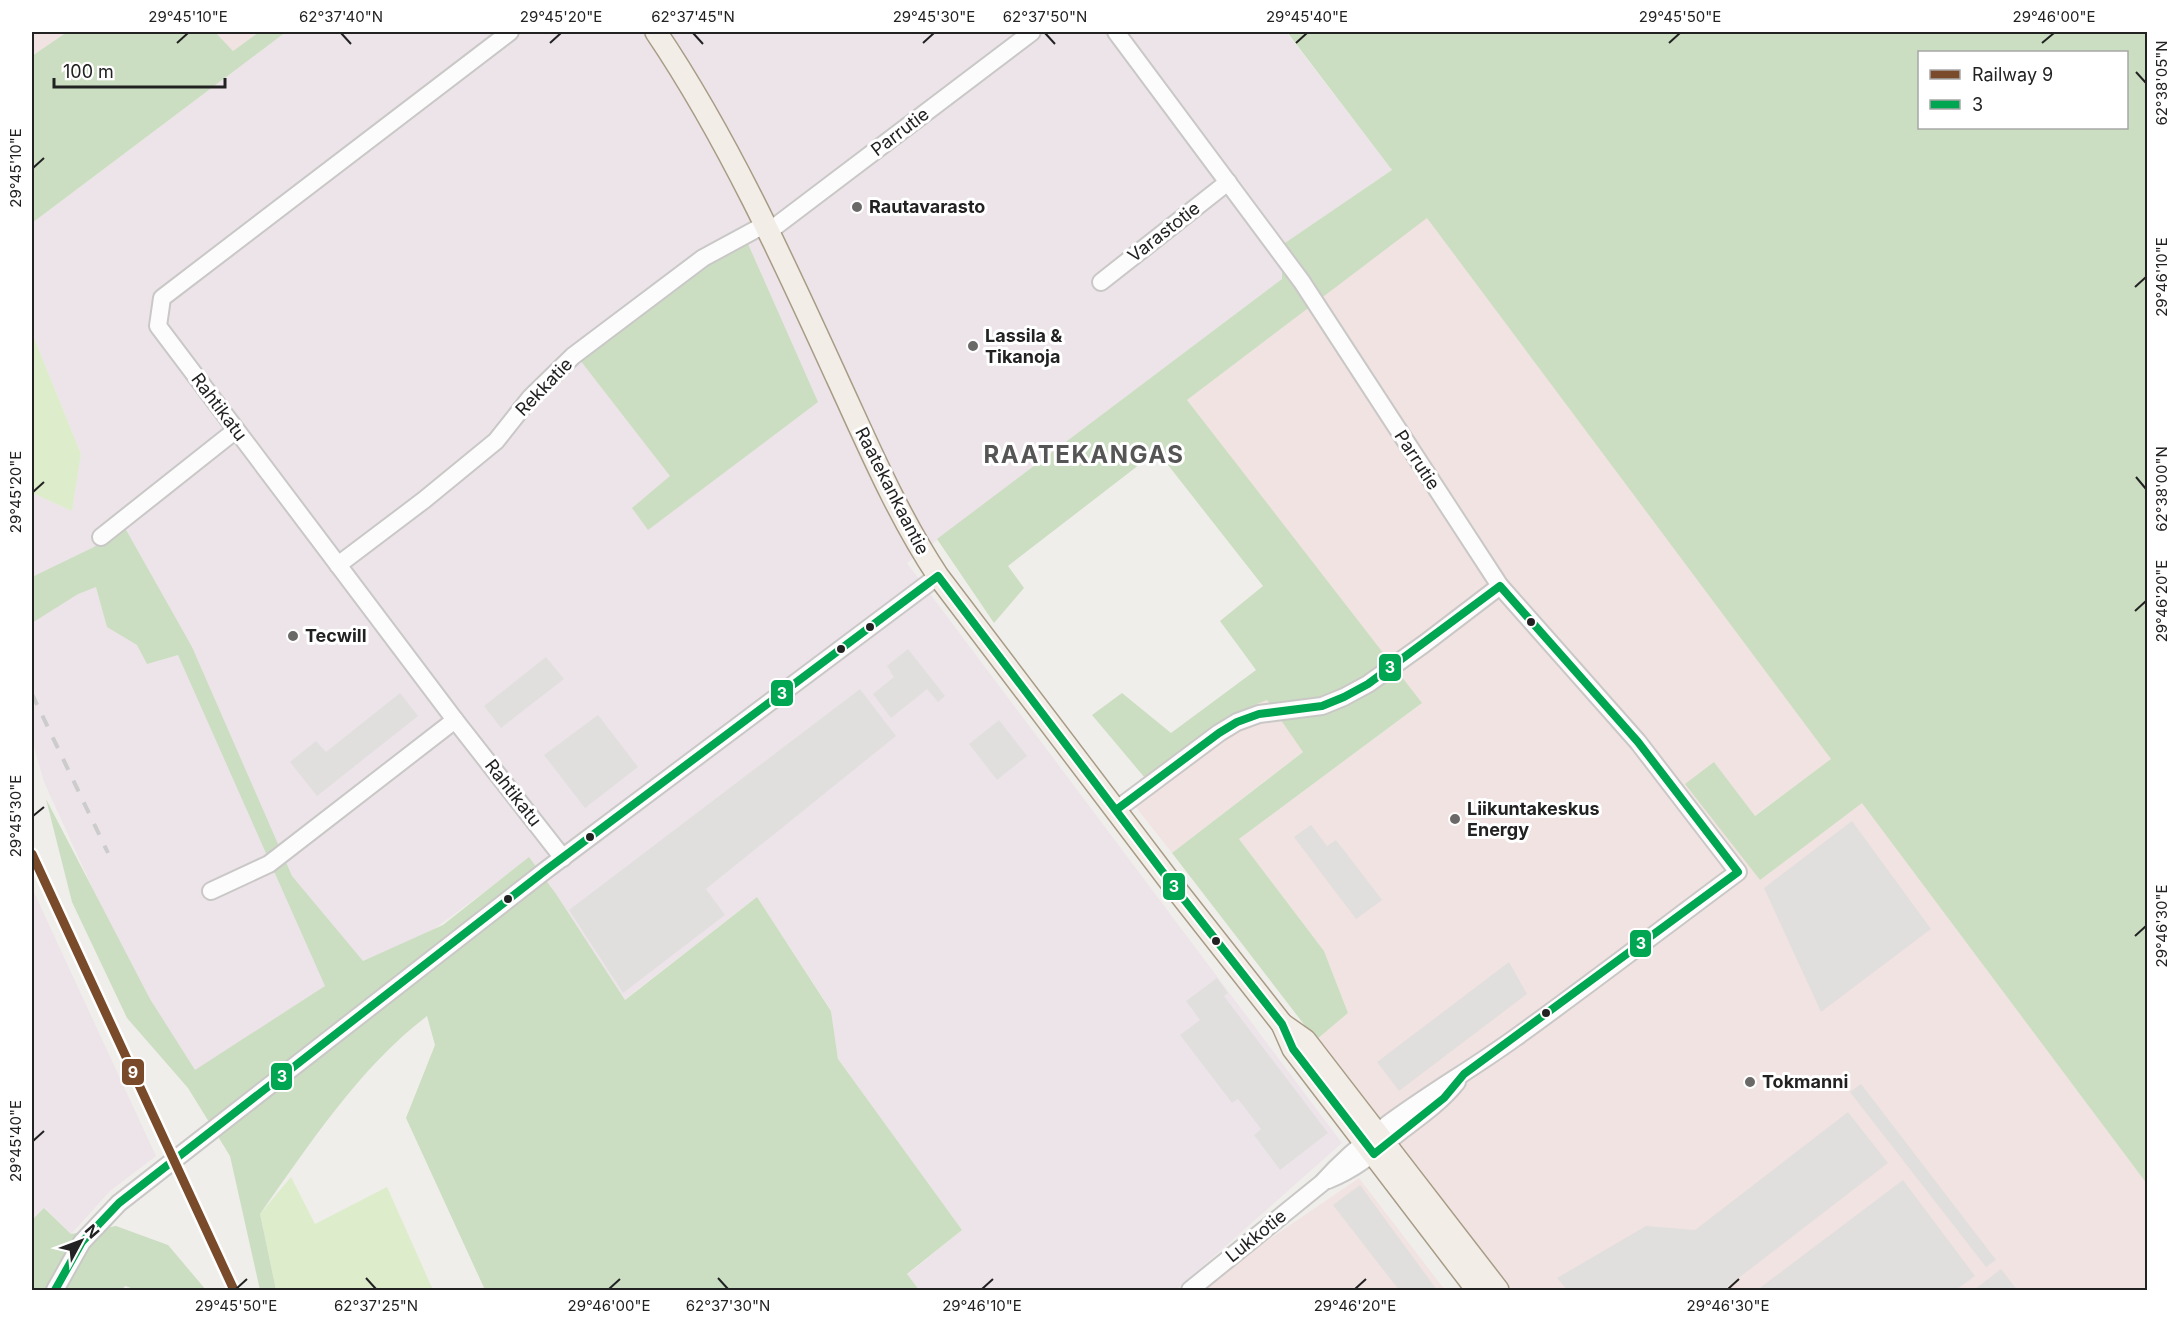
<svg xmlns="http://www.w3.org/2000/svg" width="2179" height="1322" viewBox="0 0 2179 1322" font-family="Inter,sans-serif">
  <rect width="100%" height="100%" fill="#f0eeeb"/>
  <g fill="#f1e3e1">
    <path d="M32,32H67L32,56Z"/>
    <path d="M215,32H259L233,51Z"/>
    <path d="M1427,217L1832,759L1754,816L1714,762L1760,880L1862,802L2147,1184V1290H1512L1316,1040L1348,1013L1324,951L1239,839L1421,704L1187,400Z"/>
    <path d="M1267,700L1304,751L1172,853L1124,792L1228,716Z"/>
    <path d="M1359,1178L1445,1290H1202L1223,1271Z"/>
  </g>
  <g fill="#ede4e9">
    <path d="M286,32H1286L1392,170L1282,245V279L907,563L1342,1143L1176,1290H919L907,1275L962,1230L838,1059L831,1010L757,897L624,1000L530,858L209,1096L144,1001L44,782L32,740V493L72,511L81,454L32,333V223Z"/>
    <path d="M32,888L156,1156L110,1191L71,1234L45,1208L32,1220Z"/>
  </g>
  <g fill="#ddeccb">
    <path d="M32,333L81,454L72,511L32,493Z"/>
    <path d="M291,1177L315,1224L387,1187L433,1290H276L260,1214Z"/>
  </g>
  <g fill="#cbdec1" fill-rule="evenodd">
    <path d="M67,32H215L233,51L259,32H286L32,223V56Z"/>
    <path d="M1287,32H2147V1184L1862,803L1760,880L1685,784L1714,762L1755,816L1831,759L1427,218L1187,400L1422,703L1239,839L1324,951L1348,1013L1316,1040L1172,853L1303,752L1267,700L1228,716L1145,778L1092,715L1122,693L1171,733L1256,670L1220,621L1263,586L1157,451L1008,566L1024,588L994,623L937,539L1282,279V245L1392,170ZM1920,52H2126V128H1920Z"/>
    <path d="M748,244L818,402L648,530L632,508L670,476L580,360L708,264Z"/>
    <path d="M125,528L192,647L292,876L363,961L443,925L529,857L556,894L625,1000L757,897L831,1011L838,1059L962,1230L907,1274L919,1290H485L406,1118L435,1045L427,1016C358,1069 310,1144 260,1214L276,1290H260L230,1156L188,1088L127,1018L72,902L46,799L150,999L195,1070L325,986L178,655L147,664L137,645L107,627L96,587L78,594L32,623V577L92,548Z"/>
    <path d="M44,1208L71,1234L116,1226L168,1245L206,1290H137L125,1286L122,1290H32V1220Z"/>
  </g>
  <g fill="#e0dfde">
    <path d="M908,649L945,696L938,702L927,689L891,718L873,694L894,677L887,666Z"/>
    <path d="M546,657L564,679L501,728L484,706Z"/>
    <path d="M860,689L896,736L706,889L725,915L623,993L569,910Z"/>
    <path d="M400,693L418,716L317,796L290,762L316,741L326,752Z"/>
    <path d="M598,715L638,767L585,808L544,755Z"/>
    <path d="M999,720L1027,756L997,780L969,744Z"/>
    <path d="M1852,821L1931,929L1821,1012L1764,888Z"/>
    <path d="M1311,825L1327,846L1336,840L1382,900L1356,919L1294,837Z"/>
    <path d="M1509,962L1527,994L1399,1091L1377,1062Z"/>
    <path d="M1217,978L1228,993L1224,996L1328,1133L1280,1170L1254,1135L1261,1129L1238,1099L1232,1103L1180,1035L1200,1020L1186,1001Z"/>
    <path d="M1861,1084L1996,1260L1986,1267L1850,1092Z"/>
    <path d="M1848,1112L1888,1163L1723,1290H1567L1557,1278L1646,1226L1695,1230Z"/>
    <path d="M1903,1180L1975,1276L1956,1290H1757Z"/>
    <path d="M1360,1185L1437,1290H1399L1333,1205Z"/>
    <path d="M2001,1269L2017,1290H1974Z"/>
  </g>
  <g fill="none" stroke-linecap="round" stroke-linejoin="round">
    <defs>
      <g id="minor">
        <path d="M510,32L162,298L158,326L455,720L563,858"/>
        <path d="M1116,32L1302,282L1500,586L1638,742L1738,872C1664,927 1590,984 1515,1038C1450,1085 1376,1122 1322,1183L1190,1290"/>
        <path d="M768,232L1032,32"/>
        <path d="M1101,282L1228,182"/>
        <path d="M101,537L236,430"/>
        <path d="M338,565L424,500L496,441L530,398L573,356L703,258L764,225"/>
        <path d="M1116,810L1219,733L1237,722L1259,714L1322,706L1344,697L1368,684L1424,644L1500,586"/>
        <path d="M211,891L269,864L455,720"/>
        <path d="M1328,1180C1356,1169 1378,1150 1401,1131C1421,1116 1441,1102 1457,1082"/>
        <path d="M55,1290L82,1242L119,1203L546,870L938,576"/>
      </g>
      <g id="major">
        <path d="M656,32C727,137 784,262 837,378C868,445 897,514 938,576L1168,879L1282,1024L1293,1049L1477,1290"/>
        <path d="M1282,1024L1305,1040L1498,1290"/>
      </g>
    </defs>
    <use href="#minor" stroke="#c9c8c7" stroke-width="20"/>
    <use href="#major" stroke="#a79c86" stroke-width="24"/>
    <use href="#minor" stroke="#fdfcfc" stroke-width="16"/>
    <use href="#major" stroke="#f3ede7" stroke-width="21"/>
    <path stroke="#ccc" stroke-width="4" stroke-dasharray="12 12" stroke-linecap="butt" d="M32,694L108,853"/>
    <defs>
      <path id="bus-1" d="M55,1290L82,1242L119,1203L546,870L938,576L1168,879L1282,1024L1293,1049L1374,1154L1444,1098L1464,1074L1738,872L1638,742L1500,586L1368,684L1344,697L1322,706L1259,714L1237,722L1219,733L1116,810"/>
    </defs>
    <use href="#bus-1" stroke="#fff" stroke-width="12"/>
    <use href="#bus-1" stroke="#00a651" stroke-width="8"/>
    <defs>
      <path id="rail-1" d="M32,854L234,1290"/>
    </defs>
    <use href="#rail-1" stroke="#fff" stroke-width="14"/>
    <use href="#rail-1" stroke="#7a4b2a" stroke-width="9"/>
  </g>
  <path fill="none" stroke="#222" stroke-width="2" d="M341,33L351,44M693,33L703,44M1045,33L1055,44M177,43L188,33M550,43L561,33M923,43L934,33M1296,43L1307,33M1669,43L1680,33M2042,43L2054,33M2136,72L2146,83M33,168L44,158M2135,287L2146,277M2136,477L2146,489M33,492L44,482M2135,611L2146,601M33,816L44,807M2135,936L2146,926M33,1141L44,1131M366,1278L376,1289M718,1278L728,1289M236,1289L247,1279M609,1289L620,1279M982,1289L993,1279M1355,1289L1366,1279M1728,1289L1739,1279"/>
  <g fill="#6a6968" stroke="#fff" stroke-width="2">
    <circle cx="857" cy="207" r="6"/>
    <circle cx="973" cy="346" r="6"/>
    <circle cx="293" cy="636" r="6"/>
    <circle cx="1455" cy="819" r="6"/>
    <circle cx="1750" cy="1082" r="6"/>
  </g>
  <g fill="#222" stroke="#fff" stroke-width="2">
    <circle cx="1531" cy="622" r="5"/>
    <circle cx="870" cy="627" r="5"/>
    <circle cx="841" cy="649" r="5"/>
    <circle cx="590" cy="837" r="5"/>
    <circle cx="508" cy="899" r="5"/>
    <circle cx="1216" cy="941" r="5"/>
    <circle cx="1546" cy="1013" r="5"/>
  </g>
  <g text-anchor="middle" stroke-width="6" stroke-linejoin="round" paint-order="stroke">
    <g font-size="18" fill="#222" stroke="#fff">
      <text transform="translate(900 132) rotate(-37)" y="6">Parrutie</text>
      <text transform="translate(1164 232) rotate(-38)" y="6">Varastotie</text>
      <text transform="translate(544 387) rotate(-46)" y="6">Rekkatie</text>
      <text transform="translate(219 407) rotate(53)" y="6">Rahtikatu</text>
      <text transform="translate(1417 460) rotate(57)" y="6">Parrutie</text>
      <text transform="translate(892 491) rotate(63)" y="6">Raatekankaantie</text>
      <text transform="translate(513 793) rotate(52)" y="6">Rahtikatu</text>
      <text transform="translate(1256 1236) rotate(-39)" y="6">Lukkotie</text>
    </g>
    <g font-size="18" font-weight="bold" fill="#222" stroke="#fff" text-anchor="start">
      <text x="869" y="213">Rautavarasto</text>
      <text x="985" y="342">Lassila &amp;<tspan x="985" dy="21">Tikanoja</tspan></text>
      <text x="305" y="642">Tecwill</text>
      <text x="1467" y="815">Liikuntakeskus<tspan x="1467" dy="21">Energy</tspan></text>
      <text x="1762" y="1088">Tokmanni</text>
    </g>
    <g font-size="24" font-weight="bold" letter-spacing="1.5" fill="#555" stroke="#fff">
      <text x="1084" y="463">RAATEKANGAS</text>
    </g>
  </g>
  <g stroke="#fff" stroke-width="2">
    <rect x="1378" y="653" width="24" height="29" rx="6" fill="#00a651"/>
    <rect x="770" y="679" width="24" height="28" rx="6" fill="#00a651"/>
    <rect x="1162" y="872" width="24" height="29" rx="6" fill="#00a651"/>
    <rect x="1629" y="929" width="23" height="29" rx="6" fill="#00a651"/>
    <rect x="121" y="1058" width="24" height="28" rx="6" fill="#7a4b2a"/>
    <rect x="270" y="1062" width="23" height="29" rx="6" fill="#00a651"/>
  </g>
  <g font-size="16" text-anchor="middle" font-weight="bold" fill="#fff">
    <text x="1390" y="673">3</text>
    <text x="782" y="699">3</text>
    <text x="1174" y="892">3</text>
    <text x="1641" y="949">3</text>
    <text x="133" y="1078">9</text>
    <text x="282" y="1082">3</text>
  </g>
  <rect width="2179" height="1322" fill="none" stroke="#ffffff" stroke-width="66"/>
  <rect x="1918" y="51" width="210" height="78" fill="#ffffff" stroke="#a7a7a7" stroke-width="1.5"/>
  <rect x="1930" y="70" width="30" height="9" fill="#7a4b2a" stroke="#a7a7a7" stroke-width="1.5"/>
  <text x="1972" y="81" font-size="18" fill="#222222">Railway 9</text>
  <rect x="1930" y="100" width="30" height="9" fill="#00a651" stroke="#a7a7a7" stroke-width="1.5"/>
  <text x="1972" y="111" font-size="18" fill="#222222">3</text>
  <g transform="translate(81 1241) rotate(49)" stroke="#ffffff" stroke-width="4.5" paint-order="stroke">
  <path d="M0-4.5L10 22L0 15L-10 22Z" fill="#222222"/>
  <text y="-9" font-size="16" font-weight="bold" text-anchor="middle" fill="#222222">N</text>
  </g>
  <path d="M54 78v9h171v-9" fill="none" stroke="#222222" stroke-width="3"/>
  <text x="63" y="78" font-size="18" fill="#222222" stroke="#ffffff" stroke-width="4.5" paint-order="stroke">100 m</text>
  <rect x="33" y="33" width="2113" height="1256" fill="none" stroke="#222" stroke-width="2"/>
  <g font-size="15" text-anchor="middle" fill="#222">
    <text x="188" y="22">29°45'10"E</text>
    <text x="341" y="22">62°37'40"N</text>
    <text x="561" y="22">29°45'20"E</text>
    <text x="693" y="22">62°37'45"N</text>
    <text x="934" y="22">29°45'30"E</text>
    <text x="1045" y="22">62°37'50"N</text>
    <text x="1307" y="22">29°45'40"E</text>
    <text x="1680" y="22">29°45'50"E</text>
    <text x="2054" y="22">29°46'00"E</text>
    <text transform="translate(2162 83) rotate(-90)" y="5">62°38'05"N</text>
    <text transform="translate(16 168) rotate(-90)" y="5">29°45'10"E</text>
    <text transform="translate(2162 277) rotate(-90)" y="5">29°46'10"E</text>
    <text transform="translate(2162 489) rotate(-90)" y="5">62°38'00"N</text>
    <text transform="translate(16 492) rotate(-90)" y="5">29°45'20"E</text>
    <text transform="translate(2162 601) rotate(-90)" y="5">29°46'20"E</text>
    <text transform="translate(16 816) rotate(-90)" y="5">29°45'30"E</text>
    <text transform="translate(2162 926) rotate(-90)" y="5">29°46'30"E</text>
    <text transform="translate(16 1141) rotate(-90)" y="5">29°45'40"E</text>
    <text x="236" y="1311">29°45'50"E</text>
    <text x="376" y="1311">62°37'25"N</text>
    <text x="609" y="1311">29°46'00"E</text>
    <text x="728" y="1311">62°37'30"N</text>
    <text x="982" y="1311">29°46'10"E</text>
    <text x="1355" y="1311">29°46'20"E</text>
    <text x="1728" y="1311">29°46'30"E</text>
  </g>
</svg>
